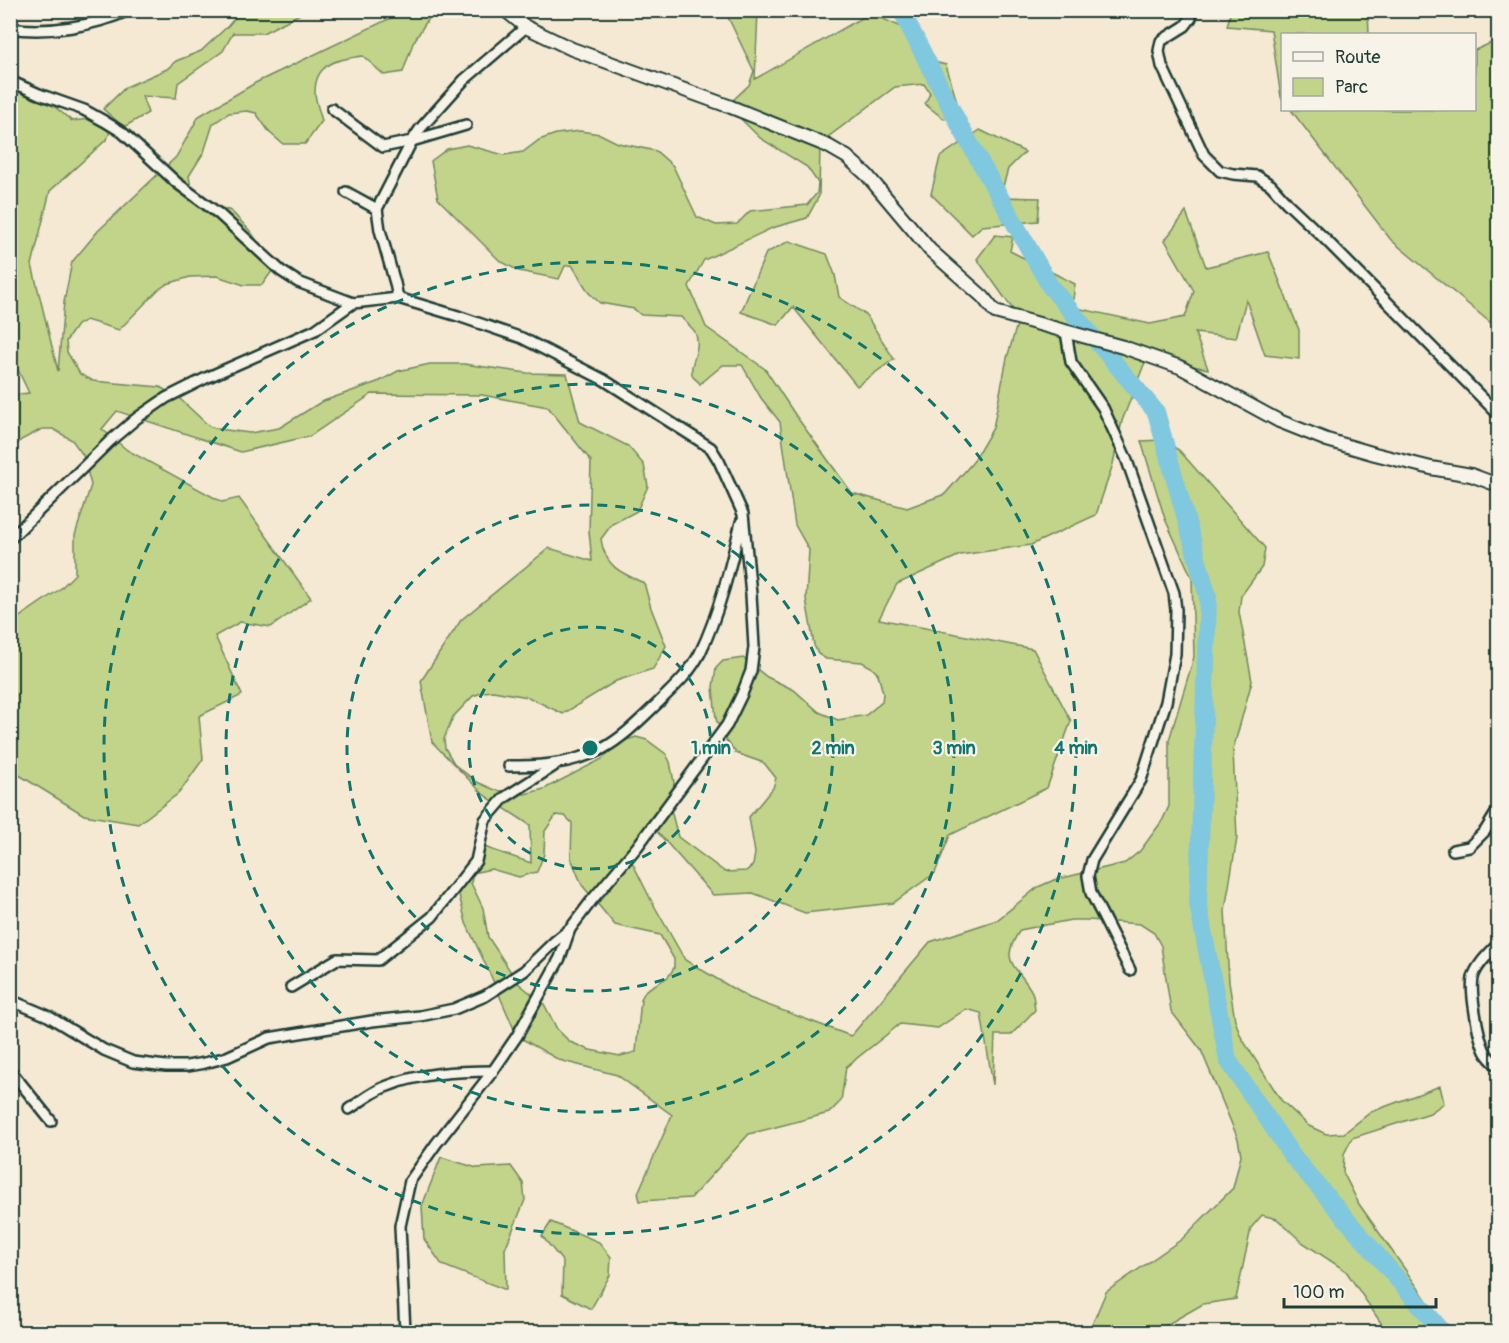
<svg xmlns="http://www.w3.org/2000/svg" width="1509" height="1343" viewBox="0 0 1509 1343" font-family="Pangolin,sans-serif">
  <rect width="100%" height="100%" fill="#f5e9d3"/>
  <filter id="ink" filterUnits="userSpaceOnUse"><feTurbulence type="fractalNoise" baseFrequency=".0167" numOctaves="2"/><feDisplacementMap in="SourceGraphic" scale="12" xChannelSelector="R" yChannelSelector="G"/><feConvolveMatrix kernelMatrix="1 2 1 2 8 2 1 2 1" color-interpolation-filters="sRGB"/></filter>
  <g filter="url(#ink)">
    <g fill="#c1d489" stroke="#70885e" stroke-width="1.5" fill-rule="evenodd">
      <path d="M246,11H318L304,12L263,33H233L223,51L178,83L176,98L142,96L148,113L124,127L103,109L126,87L167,69L176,61L201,51L228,26L239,13Z"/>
      <path d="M398,11H433L413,43L403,72L384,75L363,56C339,59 315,62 315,92C315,101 320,112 322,121L305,144H283L270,133L256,113L247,111L229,113L213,124L204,152L189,176L192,194L201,201L231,211L251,232L275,267L262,285H244L217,276L190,277L167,284L158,290L119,330L86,320L77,325L66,341L67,352L80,374L93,381L160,387L179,398L209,426L218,429L250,433L279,428L321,402L380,381L398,371L430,364H464L527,373L567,374L580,422L628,446L644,465L648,486L637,511L612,524L601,539C605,567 621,573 644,583L651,608L666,646L653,669L616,681L563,714L528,697L493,691L484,692L473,696L453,717L444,739L445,748L455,765L477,782L495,790L525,794L544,789L604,758L617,743L636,737L647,740L666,754L670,762L674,782L671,810L678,837L725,872L746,871L753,865L755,853L749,817L773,788L776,778L764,763L736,753L723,736L716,719L713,687L716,668L723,661L743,658L767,677L794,690L819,712L838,720L866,715L882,702L883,693L878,674L871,667L862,662L826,659L818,654L814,645L806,599L809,550L795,525L780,422L761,398L742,365H723L700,384C700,383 694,378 693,377C687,365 703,350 695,332C692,327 685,322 681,317L641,315L634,309L600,303L589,293L572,265L565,266L559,279L519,271L500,261L438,199L431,161L447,149L467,145L504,155L523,152L539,140L556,134L580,131L600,134L618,143L656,151L673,166L697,217L716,225L737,224L750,211L807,205L817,193L818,183L807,167L760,138L731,109L729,104L749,85L754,71L725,11H758L755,79L870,13L906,29L917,58L946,65L961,116L944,119L925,104L930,93L924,84L895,87L820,143L819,196L807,218L772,228L704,260L689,286L706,327L765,369L796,416L852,493L907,508L945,494L973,462L993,428L1007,358L1019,318L977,259L995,235L1013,237L1010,251L1075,284L1072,307L1150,324L1185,317L1194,291L1165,240L1186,212L1206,267L1268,252L1299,330V359L1265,355L1246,300L1236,338L1195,333L1208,369L1147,357L1122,421L1113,464L1096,515L1031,545L960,555L897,584L879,619L1033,649L1071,721L1047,788L950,835L935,873L893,903L805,913L753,893L713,895L652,826L629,856L651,900L685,960L749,998L851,1036L930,942L997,920L1038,887L1054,880L1125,863L1140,851L1162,821L1169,806V740L1194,657L1192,578L1165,519L1141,441L1162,440L1179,450L1265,548L1262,567L1241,596L1239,612L1252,681L1233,750L1237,838L1225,910L1229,982L1235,1020L1241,1037L1281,1100L1309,1126L1326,1134L1344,1133L1371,1112L1440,1086L1444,1103L1430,1113L1352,1138L1344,1154L1343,1172L1359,1204L1449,1332H1387L1346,1271L1302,1242L1277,1219L1262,1215L1251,1228L1236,1299L1203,1304L1154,1332H1089L1106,1292L1182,1239L1233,1188L1241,1155L1238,1139L1201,1050L1171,1011L1161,946L1154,933L1140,924L1088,920H1071L1020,930C998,964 1017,964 1032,992C1034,997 1034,1004 1035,1010L1011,1035H995L993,1085L981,1013L966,1009L938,1028L900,1024L846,1067L841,1101L829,1113L749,1134L691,1198L640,1201L638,1193L672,1115L617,1075L559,1060L517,1036L491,976L466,923L455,879L481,846L531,863L530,825L484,795L432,742L421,681L461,620L549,548L592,561L589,531L591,461L548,407L482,395L372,394L310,436L241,452L117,411L102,429L127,450L222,502L239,498L311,598L271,627L240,622L215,636L242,695L199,716L203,759L179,793L138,824L84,815L11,770V623L60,589L75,574V535L91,485L83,455L72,440L53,429H42L21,440L11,452V395L29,393L11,355V92L39,94L72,121L90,119L111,129L107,139L50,191L32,265L58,371L64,302L72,262L98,231L176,157L199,116L257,82L395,16ZM556,815L565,816L572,823L571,858L582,885L615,925L660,935L674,959V968L668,977L646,990L641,999L636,1052L620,1056L590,1050L570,1042L557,1029L544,1004L518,983L488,937L483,908L471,883L473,873L491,869L519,877L537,872L544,854L545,831Z"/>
      <path d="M1231,11H1368L1369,34H1282V99L1281,97L1271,30L1227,26Z"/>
      <path d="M1498,40V329L1391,240L1291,110H1474L1475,50Z"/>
      <path d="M980,130L1025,152L1008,169L1000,197L1040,198L1038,221L982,226L972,235L931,194L940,157Z"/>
      <path d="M789,241L827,254L835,275L839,297L866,315L894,359L857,386L793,307L778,325L741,312L766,253Z"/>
      <path d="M441,1157L477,1168L511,1166L523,1183L525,1200L505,1249L506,1290L442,1265L424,1239L422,1206Z"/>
      <path d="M551,1222L599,1242L611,1257L610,1275L591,1309L562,1294L563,1262L542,1236Z"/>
    </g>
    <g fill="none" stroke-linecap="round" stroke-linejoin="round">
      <path stroke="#80c7e0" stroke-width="18" d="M901,10L961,128L1050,286L1156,412L1208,597L1198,904L1228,1060L1293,1157L1443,1332"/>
      <defs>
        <g id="minor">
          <path d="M1190,10L1191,18L1185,26L1161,41L1159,51L1162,66L1204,155L1220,171L1233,174L1257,176L1271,185L1287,203L1324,238L1498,414"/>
          <path d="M10,28C47,34 95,26 129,10"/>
          <path d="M10,81L39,94L84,110L104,121L122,132L177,183L219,214L281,271L298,282L353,303L398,298L458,316L522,338L604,380L711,448L719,461L743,514L751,594L754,647L751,671L742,694L727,725L637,847L592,900L570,929L554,942L524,971L485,996L454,1009L420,1016L372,1021L269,1038L227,1057L205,1063L187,1066H166L133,1062L104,1050L48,1016L10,1000"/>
          <path d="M332,109L383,147L412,141L466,125"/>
          <path d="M346,192L377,209"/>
          <path d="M398,298L395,283L380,230L377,209L412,141L420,129L464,80L526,27"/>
          <path d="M1066,332L1071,362L1103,408L1126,458L1174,593L1176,610L1175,654L1166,702L1141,780L1092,860L1088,876L1091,893L1130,970"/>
          <path d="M10,539L110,441L137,418L166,398L206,378L315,330L353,303"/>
          <path d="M509,766C535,766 560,765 585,756C591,754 597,752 602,749C624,737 641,719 659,702C674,687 690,673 700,653C719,614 731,564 741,522"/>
          <path d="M1453,850L1469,847L1485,831L1498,810"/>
          <path d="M1498,944C1490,953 1476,965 1473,978C1470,992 1478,1035 1484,1049C1486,1056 1494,1062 1498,1067"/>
          <path d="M291,987L337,959L378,960L432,917L476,861L485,820L504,798L554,766"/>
          <path d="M10,1070L51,1121"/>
          <path d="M349,1109C360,1102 372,1092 385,1087C419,1073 457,1071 493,1071"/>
          <path d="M405,1332L400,1226L410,1181L436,1144L493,1071L517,1036L560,958L570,929"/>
        </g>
        <path id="tertiary" d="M505,10L526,27L572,49L731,107L828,146L847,157L867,175L930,250L983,297L995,312L1123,347L1180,367L1279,421L1327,440L1375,454L1431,468L1471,475L1498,485"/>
      </defs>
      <use href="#minor" stroke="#1f3d34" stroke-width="14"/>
      <use href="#tertiary" stroke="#1f3d34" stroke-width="16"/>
      <use href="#minor" stroke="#f7f3e8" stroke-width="9"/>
      <use href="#tertiary" stroke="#f7f3e8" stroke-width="12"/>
    </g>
  </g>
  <g fill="none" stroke="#0f766e" stroke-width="3" stroke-dasharray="10 8">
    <circle cx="590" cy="748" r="121"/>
    <circle cx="590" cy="748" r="243"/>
    <circle cx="590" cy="748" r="364"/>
    <circle cx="590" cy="748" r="486"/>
  </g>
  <circle cx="590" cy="748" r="9" fill="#0f766e" stroke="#f7f3e8" stroke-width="3"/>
  <g font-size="18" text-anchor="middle" font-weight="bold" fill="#0f766e" stroke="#f7f3e8" stroke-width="4.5" stroke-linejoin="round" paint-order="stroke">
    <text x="711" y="754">1 min</text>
    <text x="833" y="754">2 min</text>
    <text x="954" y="754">3 min</text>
    <text x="1076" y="754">4 min</text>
  </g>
  <rect width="1509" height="1343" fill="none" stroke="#f7f3e8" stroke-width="36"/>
  <rect x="18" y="18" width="1473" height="1307" fill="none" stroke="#1f3d34" stroke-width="2" filter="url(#ink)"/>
  <rect x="1281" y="33" width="195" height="78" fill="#f7f3e8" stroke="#a1aaa0" stroke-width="1.5"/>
  <rect x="1293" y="52" width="30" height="9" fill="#f7f3e8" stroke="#a1aaa0" stroke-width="1.5"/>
  <text x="1335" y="63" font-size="18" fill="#1f3d34">Route</text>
  <rect x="1293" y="78" width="30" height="18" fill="#c1d489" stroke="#a1aaa0" stroke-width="1.5"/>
  <text x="1335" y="93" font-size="18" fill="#1f3d34">Parc</text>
  <path d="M1284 1298v9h152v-9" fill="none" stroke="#1f3d34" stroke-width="3"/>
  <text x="1293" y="1298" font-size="18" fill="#1f3d34" stroke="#f7f3e8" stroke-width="4.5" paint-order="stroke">100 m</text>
</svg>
